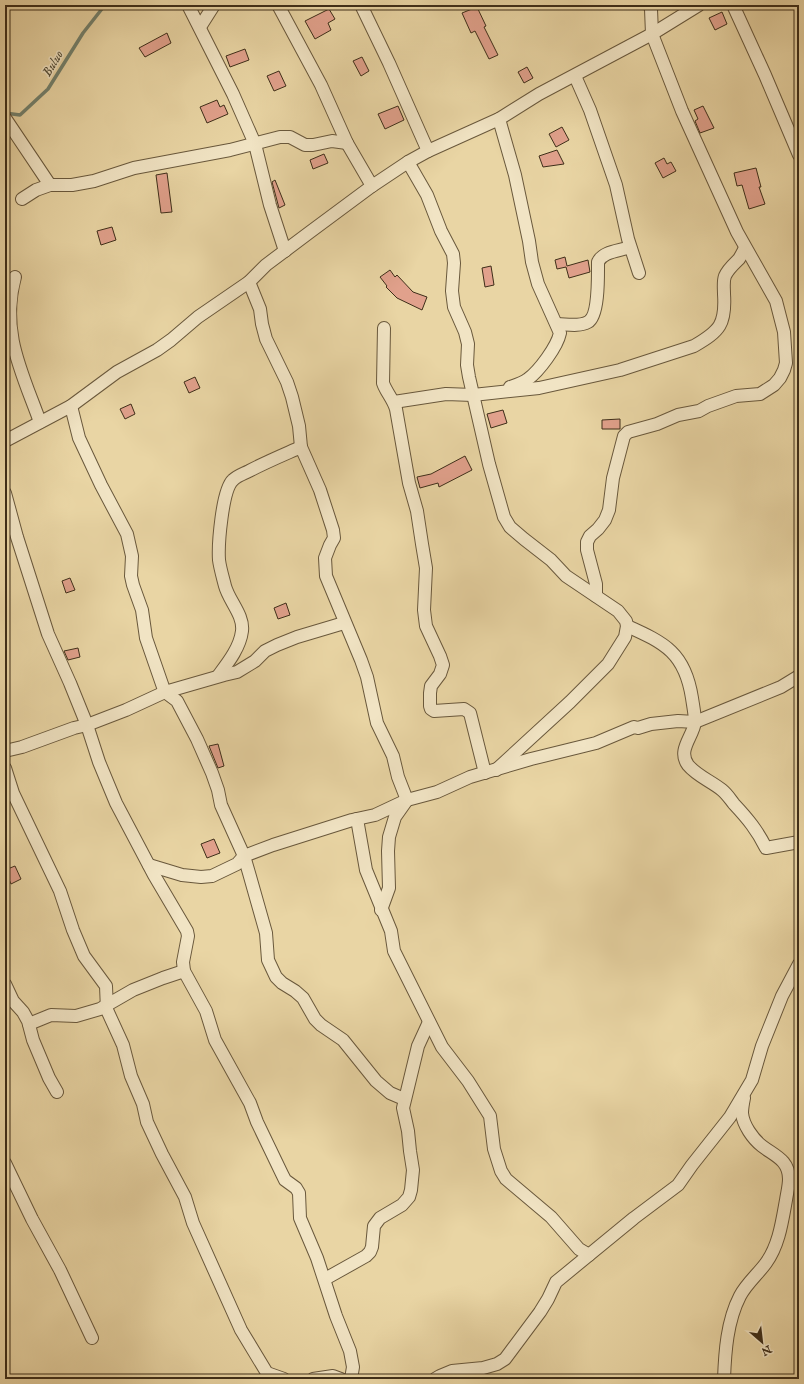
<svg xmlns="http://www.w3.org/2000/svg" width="804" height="1384" viewBox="0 0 804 1384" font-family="'IM FELL English',serif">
  <rect width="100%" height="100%" fill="#e9d5a4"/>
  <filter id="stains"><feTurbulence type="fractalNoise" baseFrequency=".005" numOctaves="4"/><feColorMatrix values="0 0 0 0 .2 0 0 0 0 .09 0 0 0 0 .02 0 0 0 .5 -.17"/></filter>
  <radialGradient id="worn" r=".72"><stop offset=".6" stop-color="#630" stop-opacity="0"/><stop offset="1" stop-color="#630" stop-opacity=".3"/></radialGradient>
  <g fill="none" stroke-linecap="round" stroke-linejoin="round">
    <path stroke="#73816d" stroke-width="3.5" d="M5,113L20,115L48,89L83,33L105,5"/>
  </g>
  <g fill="#e1a18c" stroke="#3e2e19">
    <path d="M477,7L486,26L484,27L498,55L489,59L475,31L471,33L462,13Z"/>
    <path d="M329,9L335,19L328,23L331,30L315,39L305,21Z"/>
    <path d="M722,12L727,24L715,30L709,18Z"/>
    <path d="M167,33L171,43L145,57L139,48Z"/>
    <path d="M245,49L249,60L230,67L226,56Z"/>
    <path d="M362,57L369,71L361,76L353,61Z"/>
    <path d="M527,67L533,78L524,83L518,72Z"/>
    <path d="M279,71L286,86L274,91L267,76Z"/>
    <path d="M217,100L220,107L224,105L228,114L207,123L200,107Z"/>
    <path d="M398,106L404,120L385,129L378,114Z"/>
    <path d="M703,106L714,128L700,133L695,121L698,119L694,110Z"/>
    <path d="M562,127L569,140L556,147L549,134Z"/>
    <path d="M557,150L564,164L543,167L539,156Z"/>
    <path d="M324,154L328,163L313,169L310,160Z"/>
    <path d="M664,158L667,164L671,162L676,171L663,178L655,163Z"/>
    <path d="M756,168L761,187H759L765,204L749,209L742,185L737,186L734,173Z"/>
    <path d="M167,173L172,212L161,213L156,175Z"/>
    <path d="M275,180L285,205L279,208L272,182Z"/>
    <path d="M112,227L116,240L101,245L97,231Z"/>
    <path d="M565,257L567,266L588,260L590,272L569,278L566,267L557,269L555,260Z"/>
    <path d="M491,266L494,285L485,287L482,268Z"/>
    <path d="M390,270L395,277L397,275L413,292L427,297L422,310L397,298L386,287L387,286L380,277Z"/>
    <path d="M195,377L200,388L189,393L184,382Z"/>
    <path d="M131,404L135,414L125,419L120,409Z"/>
    <path d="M503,410L507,423L491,428L487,414Z"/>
    <path d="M620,419V429H602V420Z"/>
    <path d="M465,456L472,470L439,487L438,483L420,488L417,477L431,474Z"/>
    <path d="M70,578L75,590L66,593L62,581Z"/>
    <path d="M286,603L290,615L278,619L274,608Z"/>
    <path d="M78,648L80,657L68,660L64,651Z"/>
    <path d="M218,744L224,766L218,768L209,746Z"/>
    <path d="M214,839L220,853L207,858L201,844Z"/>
    <path d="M15,866L21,879L11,884L5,870Z"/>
  </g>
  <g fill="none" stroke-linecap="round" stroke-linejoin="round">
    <defs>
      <g id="street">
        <path d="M188,5L233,94L255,144L270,205L285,251"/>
        <path d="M278,5L321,85L347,143L372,186"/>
        <path d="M361,5L389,63L428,151"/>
        <path d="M733,5L765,75L799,155"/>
        <path d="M200,27L214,5"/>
        <path d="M575,76L590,110L616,185L628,239L639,273"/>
        <path d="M5,118L50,185"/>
        <path d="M499,119L515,175L529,241L532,262L538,284L560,333C557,347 539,371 528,379C523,383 516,385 510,387"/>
        <path d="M408,162L427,195L441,231L453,254L454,263L452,291L454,307L465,332L468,344L467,365L469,377L489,464L504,517L510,527L524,539L551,560L566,576L618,611L626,621L627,626L625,637L608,664L570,702L496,770"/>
        <path d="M22,199L36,190L50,185H72L94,181L134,168L230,150L280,137H290L305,145H313L332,141L347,143"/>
        <path d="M15,277C0,332 22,372 40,422"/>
        <path d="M249,282L260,309L262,324L266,339L287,382L292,397L299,426L301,447L320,490L333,530L334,538L330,545L325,558L326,576L361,660L367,677L377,723L393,756L398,777L407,800L395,817L389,837L388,851L389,888L381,910"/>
        <path d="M557,324C566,324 579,327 588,322C599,316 598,275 598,262C603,251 620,251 630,247"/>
        <path d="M384,328L383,383C386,392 393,399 396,409L409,483L417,511L422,544L426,568L424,610L426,626L440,656L443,665L440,674L431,686L430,693V706L431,709L434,711L464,709L470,713L485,773"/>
        <path d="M394,402L446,394L473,395L539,388L620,370L694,346C720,331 726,324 724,294C724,288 723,281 725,276C728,269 734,264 739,259C741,256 743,252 745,248"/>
        <path d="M71,406L79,438L101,485L127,534L132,556L131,576L133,585L142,610L146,638L163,687L165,692L177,701L197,739L212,773L218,790L221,805L244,856L249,873L266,933L268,960L276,977L282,983L295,991L303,998L315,1019L321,1025L343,1040L376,1081L390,1093L404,1099"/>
        <path d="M5,441L71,406L117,372L157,350L171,340L198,317L249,282L266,265L310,232L372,186L408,162L428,151L499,119L539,94L652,34L699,5"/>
        <path d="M5,493L17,537L48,634L70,683L87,725L99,762L116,803L154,875L187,931L188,936L183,962L184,971L206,1011L215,1040L250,1103L257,1122L282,1174L285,1180L296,1188L299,1193L300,1218L317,1258L336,1316L350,1351L353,1367L351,1379"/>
        <path d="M596,596V584L587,550V542L590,536L598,529L605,520L609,510L613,478L624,436L628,432L657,424L678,415L699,411L708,406L736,396L760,394L774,385L780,378L784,370L786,363L784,332L776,301L737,232L682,111L652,34L651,9L649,5"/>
        <path d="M627,626C665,643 685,653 692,698C693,705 695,715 695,722C693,737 677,750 688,765C697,776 711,781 722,790C727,794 730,799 734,804C748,819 757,830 766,848L799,842"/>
        <path d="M218,676C227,664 240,648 242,631C244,615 229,601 225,586C223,578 220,568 219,560C218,545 222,490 233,480C237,476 243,474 249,471C266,462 283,455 301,447"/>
        <path d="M5,751L22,747L74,728L87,725L126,710L165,692L224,675L237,672L255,661L265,651L277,645L297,637L344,623"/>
        <path d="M5,768L13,793L60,891L73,930L84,956L106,986L107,1010L123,1045L131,1076L143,1104L147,1122L162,1154L185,1197L193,1223L241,1330L267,1373L284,1379"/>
        <path d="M357,819L366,870L391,931L394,951L442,1047L468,1081L490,1116L494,1149L501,1171L506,1179L551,1217L579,1249L589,1255"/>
        <path d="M149,865L182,875L201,877L212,876L237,864L244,856L273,845L352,820L375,815L407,800L437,792L470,777L531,759L596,743L634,727L638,728L651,724L678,721L695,722L781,687L799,676"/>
        <path d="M5,984L13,1001L23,1012L28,1021L33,1040L49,1078L57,1092"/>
        <path d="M29,1024L51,1015L76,1016L100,1009L133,990L163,978L184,971"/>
        <path d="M5,1163L32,1219L60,1270L92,1338"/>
        <path d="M325,1279L366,1256L370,1252L372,1247L374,1226L380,1218L402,1205L409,1197L411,1190L413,1170L410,1151L408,1131L403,1108L418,1046L429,1022"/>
        <path d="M313,1379L333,1376L341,1379"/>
        <path d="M435,1379L440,1376L452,1371L483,1368L497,1364L505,1359L540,1312L548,1299L556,1282L634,1218L678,1185L692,1165L730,1117L752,1080L762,1046L782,996L799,964"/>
        <path d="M724,1379C725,1352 727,1321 740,1296C746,1284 758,1274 766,1263C779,1245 782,1222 786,1200C787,1193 789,1186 789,1179C789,1160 775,1156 762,1146C753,1139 743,1125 742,1113C742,1108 743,1103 744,1098"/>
      </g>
    </defs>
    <use href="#street" stroke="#69583c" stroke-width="14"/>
    <use href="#street" stroke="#f1e4c4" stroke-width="12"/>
  </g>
  <g text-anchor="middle" stroke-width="3" stroke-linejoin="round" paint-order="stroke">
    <g font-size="13" font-style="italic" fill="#504a35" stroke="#f1e4c4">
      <text transform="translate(52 63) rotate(-59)" y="5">Buluo</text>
    </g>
  </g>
  <rect width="804" height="1384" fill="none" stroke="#e9d5a4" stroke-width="20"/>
  <rect x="6" y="6" width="792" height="1372" fill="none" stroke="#3e2e19" stroke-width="2"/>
  <rect x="10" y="10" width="784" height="1364" fill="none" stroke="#3e2e19"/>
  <g transform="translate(762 1342) rotate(152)" stroke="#f1e4c4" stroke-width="3" paint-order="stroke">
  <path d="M0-3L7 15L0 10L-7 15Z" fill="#3e2e19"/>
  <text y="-6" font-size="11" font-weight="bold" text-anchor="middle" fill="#3e2e19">N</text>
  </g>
  <rect width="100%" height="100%" filter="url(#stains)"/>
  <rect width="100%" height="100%" fill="url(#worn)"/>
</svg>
